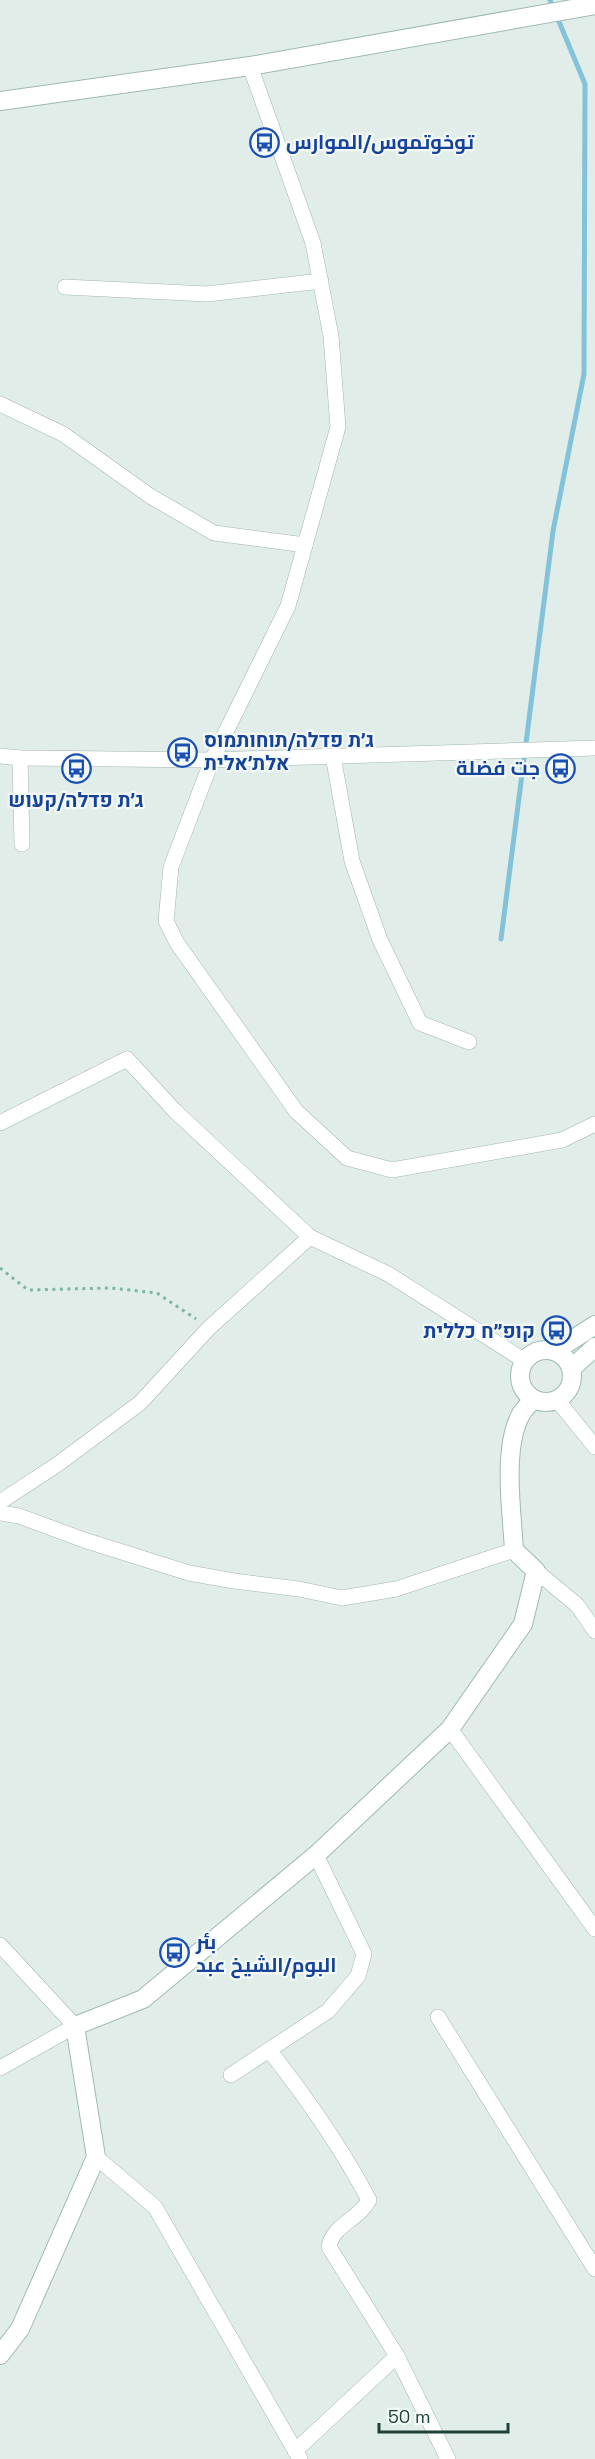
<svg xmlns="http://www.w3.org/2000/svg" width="595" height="2459" viewBox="0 0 595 2459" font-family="'Space Grotesk',Cairo,Heebo,sans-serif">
  <rect width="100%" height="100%" fill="#e1ede9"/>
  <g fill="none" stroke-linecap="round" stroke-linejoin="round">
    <path stroke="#83c3d9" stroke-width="5" d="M501,939L553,531L584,374L585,84L550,0"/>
    <defs>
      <g id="street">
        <path d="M250,66L313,243L331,336L338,427L288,606L212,760L171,867L166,921L177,943L296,1111L347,1158L392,1170L562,1140L595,1124"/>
        <path d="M65,287L207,294L321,281"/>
        <path d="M0,404L63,434L150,496L214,533L305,545"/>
        <path d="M0,756L20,758L22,844"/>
        <path d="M333,756L352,861L380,940L420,1023L469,1042"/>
        <path d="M20,758L212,760L595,748"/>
        <path d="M0,1123L127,1059L175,1111L310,1237L388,1274L525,1361"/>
        <path d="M558,1401L595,1447"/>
        <path d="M0,1502L58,1464L140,1403L209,1328L310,1237"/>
        <path d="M0,1513L19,1516L84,1540L189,1573L234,1581L299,1589L342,1598L396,1589L514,1550"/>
        <path d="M536,1571L577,1605L595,1631"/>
        <path d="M450,1729L595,1929"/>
        <path d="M0,1945L75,2026L0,2068"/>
        <path d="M438,2017L595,2269"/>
        <path d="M269,2050C306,2097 341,2147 369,2200C359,2220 332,2225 329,2247L397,2356"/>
        <path d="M231,2075L328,2011L358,1976L364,1954L316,1855"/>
        <path d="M96,2157L155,2207L300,2459"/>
        <path d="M295,2451L397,2356L448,2459"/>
      </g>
      <g id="secondary">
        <path d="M0,101L250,66L595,5"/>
        <circle cx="546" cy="1376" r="26"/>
        <path d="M555,1351L595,1325"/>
        <path d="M572,1368L595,1347"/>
        <path d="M0,2355L20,2329L96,2157L75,2026L143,1999L316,1855L450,1729L523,1624L536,1571L514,1550C512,1513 502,1448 521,1414C524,1409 529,1404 533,1400"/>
      </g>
    </defs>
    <use href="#street" stroke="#a3b6b1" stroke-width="16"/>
    <use href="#secondary" stroke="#9ebab3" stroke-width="20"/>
    <path stroke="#7eb5a9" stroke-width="3" stroke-dasharray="3 4.5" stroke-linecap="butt" d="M0,1268L28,1290L111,1288L157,1293L196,1319"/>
    <use href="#street" stroke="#fff" stroke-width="15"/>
    <use href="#secondary" stroke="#fff" stroke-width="18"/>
  </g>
  <defs>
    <symbol id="bus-ring" viewBox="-11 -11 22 22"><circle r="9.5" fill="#f2f9f6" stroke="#1a4fb4" stroke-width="1.5"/><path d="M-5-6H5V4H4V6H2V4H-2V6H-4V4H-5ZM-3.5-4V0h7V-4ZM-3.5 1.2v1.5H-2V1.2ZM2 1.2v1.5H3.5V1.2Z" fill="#1a4fb4"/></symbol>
  </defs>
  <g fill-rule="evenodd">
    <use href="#bus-ring" x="248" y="126" width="33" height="33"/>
    <use href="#bus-ring" x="166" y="736" width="33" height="33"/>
    <use href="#bus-ring" x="544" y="752" width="33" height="33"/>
    <use href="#bus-ring" x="60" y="752" width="33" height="33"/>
    <use href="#bus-ring" x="540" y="1314" width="33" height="33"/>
    <use href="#bus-ring" x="158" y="1936" width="33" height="33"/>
  </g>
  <g text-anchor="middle" stroke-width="4.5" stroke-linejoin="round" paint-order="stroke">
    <g font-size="20" font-weight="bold" fill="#164399" stroke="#f2f9f6" text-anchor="start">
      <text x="286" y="149">توخوتموس/الموارس</text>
      <text x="204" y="747">ג׳ת פדלה/תוחותמוס<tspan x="204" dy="23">אלת׳אלית</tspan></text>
      <text x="540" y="775" text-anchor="end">جت فضلة</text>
      <text x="76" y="807" text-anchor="middle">ג׳ת פדלה/קעוש</text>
      <text x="535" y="1338" text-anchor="end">קופ״ח כללית</text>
      <text x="196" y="1949">بئر<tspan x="196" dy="23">البوم/الشيخ عبد</tspan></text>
    </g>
  </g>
  <path d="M379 2423v9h129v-9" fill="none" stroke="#1f403b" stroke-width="3"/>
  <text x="388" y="2423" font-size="18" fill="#1f403b" stroke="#f2f9f6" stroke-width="4.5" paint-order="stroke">50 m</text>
</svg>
